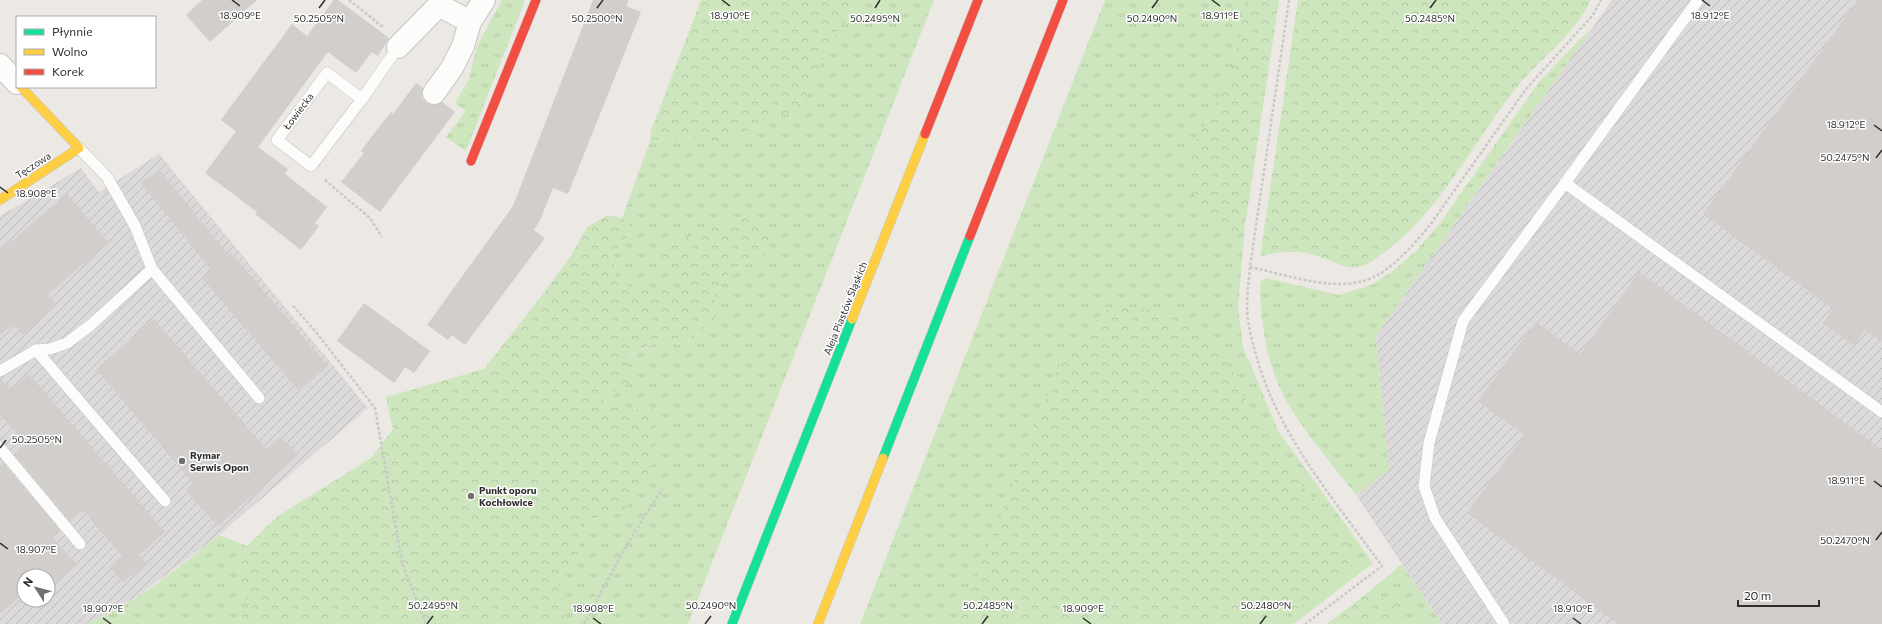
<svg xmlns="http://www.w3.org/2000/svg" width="1882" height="624" viewBox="0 0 1882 624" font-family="Commissioner,sans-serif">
  <defs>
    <pattern id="industrial-furrows" width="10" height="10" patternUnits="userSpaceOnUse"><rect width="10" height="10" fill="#dcd9db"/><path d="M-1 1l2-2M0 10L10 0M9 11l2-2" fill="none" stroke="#bdbbbc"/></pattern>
    <pattern id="grass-tufts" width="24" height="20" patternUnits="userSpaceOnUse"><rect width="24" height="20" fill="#cee6be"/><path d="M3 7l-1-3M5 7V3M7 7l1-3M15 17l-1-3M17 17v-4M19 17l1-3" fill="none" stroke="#b1c6a4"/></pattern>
    <pattern id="forest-crowns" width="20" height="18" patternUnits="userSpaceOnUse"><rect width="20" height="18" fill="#cee6be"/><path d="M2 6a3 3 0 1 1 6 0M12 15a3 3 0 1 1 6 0" fill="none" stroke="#b1c6a4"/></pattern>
  </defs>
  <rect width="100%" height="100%" fill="#ece8e4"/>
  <g fill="url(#industrial-furrows)" fill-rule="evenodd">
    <path d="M1612,0H1882V624H1442L1356,495L1389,470L1376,336Z"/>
    <path d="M159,154L368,408L219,535L138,596L98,619L86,624H0V216L81,168L99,192ZM24,576H48V600H24Z"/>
  </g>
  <g fill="url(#grass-tufts)">
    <path d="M502,0H524V3L466,151L446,137L466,111L455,103L469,79L477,46Z"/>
    <path d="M858,0H934L688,624H564V604L557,578L579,552L581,521L623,512L653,409L622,410L600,398L629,383V356L657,342L685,345L714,319L715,292L730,272L765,255L744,216L683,239L662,251L682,277L684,288C660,291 638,292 616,282L613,254L633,230L622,218L650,141L685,137L725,143L748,131L775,115L793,113L811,88L829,44Z"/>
    <path d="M1105,0H1279L1245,225L1238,308L1243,347L1279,432L1373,563L1294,624H860Z"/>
    <path d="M1592,28L1376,336L1389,470L1356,495C1331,462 1296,424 1279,386C1265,354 1260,316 1260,282L1266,278L1339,295L1371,285L1392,272L1416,251L1440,223L1539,82L1580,39Z"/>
    <path d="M219,535L247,546L238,576L250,606L237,624H86C134,606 179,566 219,535Z"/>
    <path d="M1402,564L1442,624H1408C1394,606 1390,596 1366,594Z"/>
  </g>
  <g fill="url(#forest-crowns)">
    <path d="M701,0H858L829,44L811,88L793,113L775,115L748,131L725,143L685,137L650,141L651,131Z"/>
    <path d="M1245,0H1279L1245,225L1241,231L1233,234L1222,232L1213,224L1189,186L1188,158L1195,142L1213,110L1231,70L1241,32Z"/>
    <path d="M1298,0H1591C1572,38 1542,56 1517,87C1473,142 1442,209 1385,252C1378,256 1370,264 1362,266C1343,271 1332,259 1314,255C1295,250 1278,251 1260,257Z"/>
    <path d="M608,215L622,218L633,230L613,254L616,282C638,292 660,291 684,288L682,277L662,269V251L683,239L744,216L770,234L765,255L730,272L715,292L714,319L685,345L657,342L629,355V383L600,398L622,410L653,409L659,439L647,477L623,512L581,521L579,552L557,578L564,604V624H237L250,606L238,576L247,546L278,516L371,458L393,429L386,397L484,369L543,294L572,254L587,227Z"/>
    <path d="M1130,307L1178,315L1200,326L1223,352L1249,407L1299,482L1338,528L1352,555L1351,572L1336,586L1297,609L1265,624H958L1061,361L1107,310Z"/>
    <path d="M1366,594C1390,596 1394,606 1408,624H1327Z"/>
  </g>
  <g fill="#d1cecb">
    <path d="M202,0H257L210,42L186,15Z"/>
    <path d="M334,0H338L389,38L378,56L372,52L356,73L328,52L258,147L288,169L285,174L327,207L315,223L319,226L301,250L255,214L257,212L205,173L236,131L221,120L257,71L292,24L307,36Z"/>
    <path d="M593,0H629L626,6L641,12L568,194L553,188L540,220L534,230L545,238L465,345L452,335L448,340L427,325L513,206Z"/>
    <path d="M1858,0H1882V342L1865,330L1854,346L1823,323L1833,309L1703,214Z"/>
    <path d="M416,83L423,88L422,98L426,103L433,105L442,102L455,112L380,212L341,182L364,153L361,151L378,128L391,112L393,114Z"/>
    <path d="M161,171L228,255L231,253L328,366L299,391L202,278L211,270L140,182Z"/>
    <path d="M67,194L108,243L48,294L57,305L23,335L14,324L0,335V251Z"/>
    <path d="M1639,272L1882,450V624H1618L1467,513L1524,435L1478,401L1536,322L1580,354Z"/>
    <path d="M364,303L430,351L414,373L405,367L394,383L337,341Z"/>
    <path d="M154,319L266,449L281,437L298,455L218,526L185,490L193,483L96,369Z"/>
    <path d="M29,374L165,532L139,555L146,563L123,583L110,567L122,556L83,510L70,521L14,454L25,444L0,414V378L11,390Z"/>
    <path d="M3,463L60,530L52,537L77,565L48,591V576H24V593L0,614V466Z"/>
  </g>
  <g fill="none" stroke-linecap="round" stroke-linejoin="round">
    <defs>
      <g id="lane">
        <path d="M1698,0L1565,183L1882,412"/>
        <path d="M362,99L311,166L277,140L327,73L362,99L398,47"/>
        <path d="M79,148L107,177L135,226L152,269L259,398"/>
        <path d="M36,350L165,501"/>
        <path d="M0,371L36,350L50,349L67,343L92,324L152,269"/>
        <path d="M0,448L80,544"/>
        <path d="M1504,624L1435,518L1424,486L1429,443L1463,321L1565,183"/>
      </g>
      <g id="street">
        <path d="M398,47L439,5L470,22"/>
        <path d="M0,65L17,83"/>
        <path d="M434,93L452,68L463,46L470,22L484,0"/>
      </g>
      <g id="fast">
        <path d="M883,458L970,236"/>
        <path d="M732,624L852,319"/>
      </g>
      <g id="slow">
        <path d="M0,200L79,148L21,87"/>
        <path d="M852,319L925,134"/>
        <path d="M818,624L883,458"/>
      </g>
      <g id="jam">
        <path d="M925,134L978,0"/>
        <path d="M471,161L536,0"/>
        <path d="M970,236L1063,0"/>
      </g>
    </defs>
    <use href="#lane" stroke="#c5c4c5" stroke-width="12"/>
    <use href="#street" stroke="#c5c4c5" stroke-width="24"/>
    <use href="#fast" stroke="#c5c4c5" stroke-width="10"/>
    <use href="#slow" stroke="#c5c4c5" stroke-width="10"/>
    <use href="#jam" stroke="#c5c4c5" stroke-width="10"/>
    <g stroke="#c9c9c8" stroke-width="2.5" stroke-dasharray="3 2" stroke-linecap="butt">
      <path d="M349,0L383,27"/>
      <path d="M1289,0L1250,267C1249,280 1247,293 1247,306C1247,321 1251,337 1255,351C1276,433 1334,499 1382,566L1305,624"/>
      <path d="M325,180L370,218L382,237"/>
      <path d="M1250,267C1289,275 1339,295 1376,276C1396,265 1416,242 1430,225L1526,89L1593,15L1601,0"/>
      <path d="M293,306L316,332L375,408L402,563L426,624"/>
      <path d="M137,624H138"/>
      <path d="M584,624L626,546L662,489"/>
    </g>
    <use href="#lane" stroke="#fcfcfb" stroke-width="11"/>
    <use href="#street" stroke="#fcfcfb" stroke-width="22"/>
    <use href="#fast" stroke="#16e098" stroke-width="9"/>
    <use href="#slow" stroke="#ffcf43" stroke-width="9"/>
    <use href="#jam" stroke="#f24e42" stroke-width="9"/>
  </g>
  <path fill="none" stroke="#2e2e2e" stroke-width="1.5" d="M232,0L240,6M722,0L730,6M1212,0L1220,6M1702,0L1710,6M319,8L325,0M597,8L603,0M875,8L880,0M1152,8L1158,0M1430,8L1436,0M1874,125L1882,131M1876,158L1882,150M0,187L8,193M0,448L6,440M1874,481L1882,487M1876,540L1882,532M0,543L8,549M103,618L111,624M593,618L601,624M1083,618L1091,624M1573,618L1581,624M427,624L433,616M705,624L711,616M982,624L988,616M1260,624L1266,616"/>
  <g fill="#706f6e" stroke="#fff" stroke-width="1.5">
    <circle cx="182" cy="461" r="4"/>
    <circle cx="471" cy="496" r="4"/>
  </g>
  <g text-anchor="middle" stroke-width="3" stroke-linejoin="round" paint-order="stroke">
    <g font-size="10" fill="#2e2e2e" stroke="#fff">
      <text transform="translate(298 111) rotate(-53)" y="4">Łowiecka</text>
      <text transform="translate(33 165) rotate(-33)" y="4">Tęczowa</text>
      <text transform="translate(845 308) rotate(-68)" y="4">Aleja Piastów Śląskich</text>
    </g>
    <g font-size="10" font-weight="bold" fill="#2e2e2e" stroke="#fff" text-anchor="start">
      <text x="190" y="459">Rymar<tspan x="190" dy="12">Serwis Opon</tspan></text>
      <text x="479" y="494">Punkt oporu<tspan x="479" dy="12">Kochłowice</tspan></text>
    </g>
  </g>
  <g font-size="10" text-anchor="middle" fill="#2e2e2e" stroke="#fff" stroke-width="3" stroke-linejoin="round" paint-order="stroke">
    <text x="240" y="19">18.909°E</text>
    <text x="730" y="19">18.910°E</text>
    <text x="1220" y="19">18.911°E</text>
    <text x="1710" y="19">18.912°E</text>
    <text x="319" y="22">50.2505°N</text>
    <text x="597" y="22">50.2500°N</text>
    <text x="875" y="22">50.2495°N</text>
    <text x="1152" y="22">50.2490°N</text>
    <text x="1430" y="22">50.2485°N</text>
    <text x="1846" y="128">18.912°E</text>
    <text x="1845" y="161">50.2475°N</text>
    <text x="36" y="197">18.908°E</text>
    <text x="37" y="443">50.2505°N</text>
    <text x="1846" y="484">18.911°E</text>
    <text x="1845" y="544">50.2470°N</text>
    <text x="36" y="553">18.907°E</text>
    <text x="433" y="609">50.2495°N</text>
    <text x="711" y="609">50.2490°N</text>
    <text x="988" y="609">50.2485°N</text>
    <text x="1266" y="609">50.2480°N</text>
    <text x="103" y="612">18.907°E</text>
    <text x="593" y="612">18.908°E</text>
    <text x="1083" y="612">18.909°E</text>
    <text x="1573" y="612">18.910°E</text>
  </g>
  <rect x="16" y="16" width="140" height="72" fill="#ffffff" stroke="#ababab"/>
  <rect x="24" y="29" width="20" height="6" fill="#16e098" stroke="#ababab"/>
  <text x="52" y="36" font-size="12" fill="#2e2e2e">Płynnie</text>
  <rect x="24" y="49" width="20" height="6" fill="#ffcf43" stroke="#ababab"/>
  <text x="52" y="56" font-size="12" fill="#2e2e2e">Wolno</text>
  <rect x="24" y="69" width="20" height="6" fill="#f24e42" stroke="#ababab"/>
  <text x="52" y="76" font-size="12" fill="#2e2e2e">Korek</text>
  <g transform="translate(36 588) rotate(306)"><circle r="19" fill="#ffffff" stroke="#ababab"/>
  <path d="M0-3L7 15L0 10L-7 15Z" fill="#706f6e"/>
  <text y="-6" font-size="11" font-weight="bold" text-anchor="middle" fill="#2e2e2e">N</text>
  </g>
  <path d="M1738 600v6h81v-6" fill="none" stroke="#2e2e2e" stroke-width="2"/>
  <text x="1744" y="600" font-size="12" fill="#2e2e2e" stroke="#ffffff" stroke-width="3" paint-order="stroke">20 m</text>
</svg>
